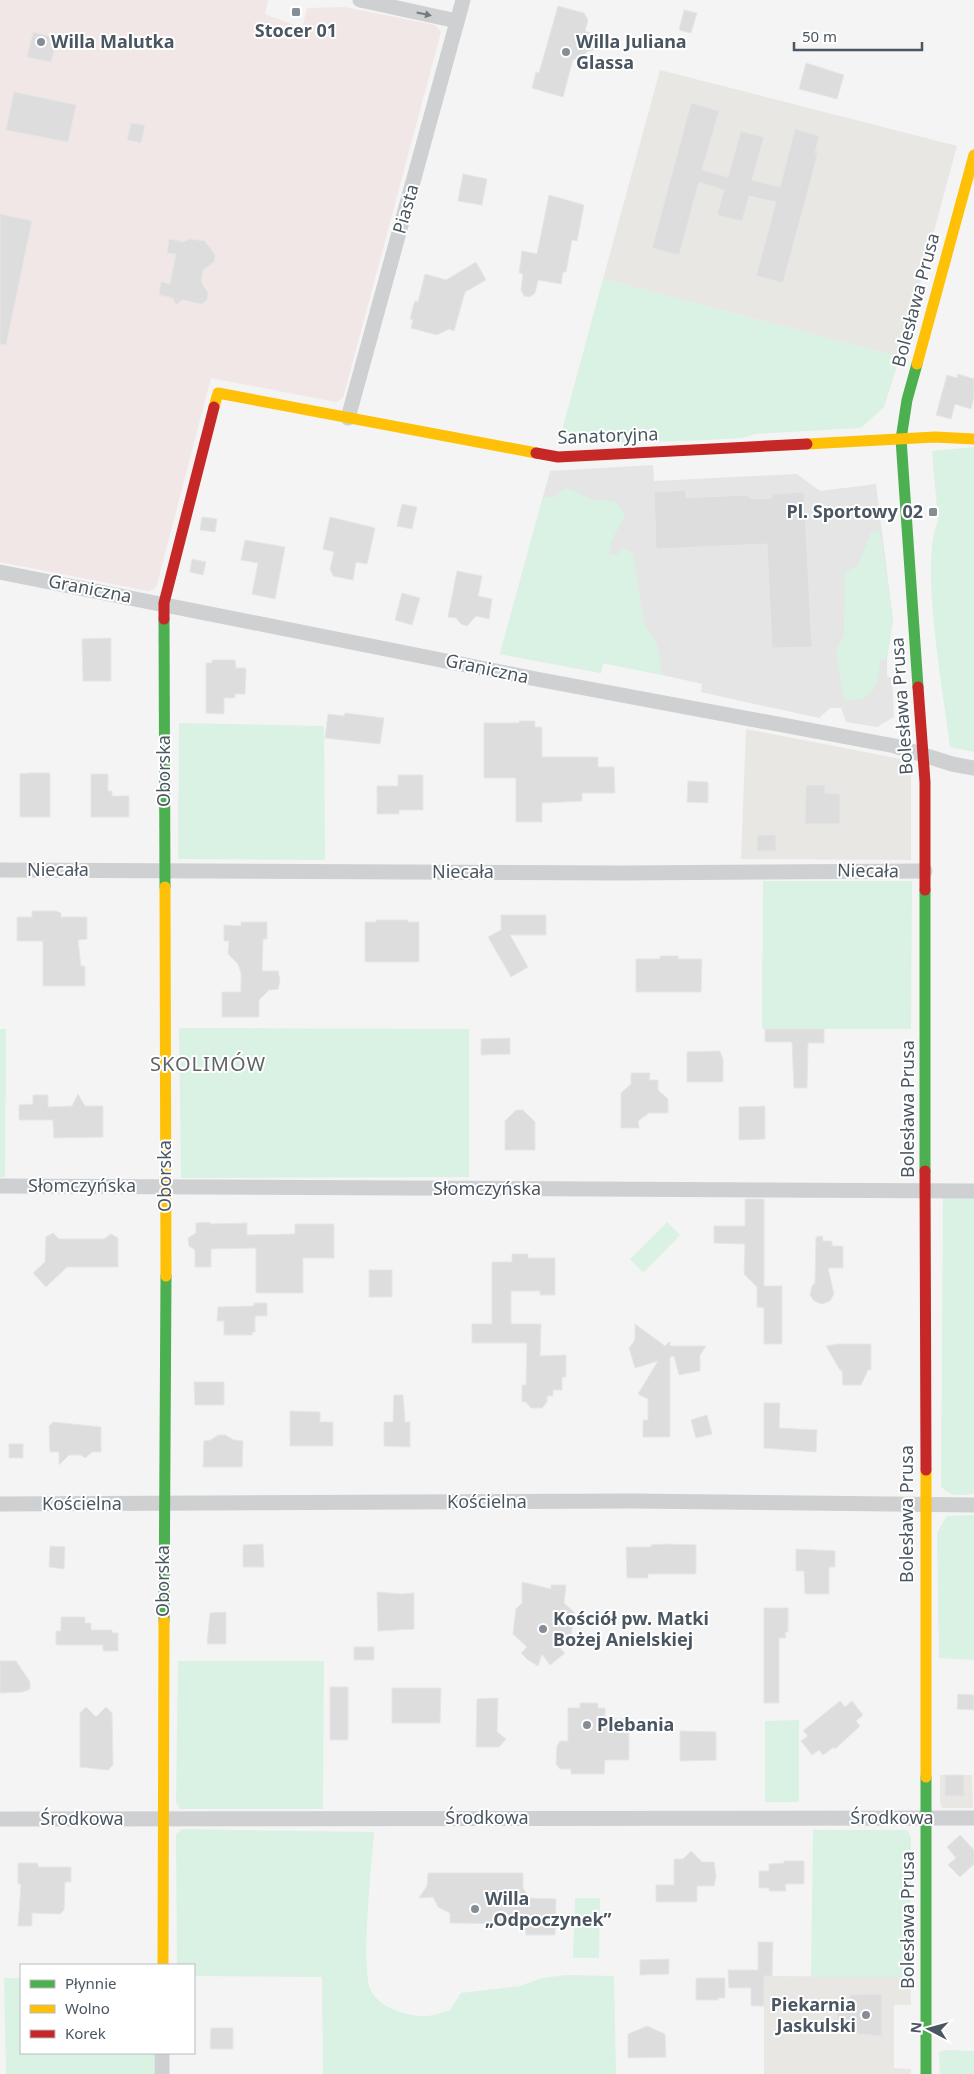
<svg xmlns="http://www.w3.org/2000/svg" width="974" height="2074" viewBox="0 0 974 2074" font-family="'Noto Sans',sans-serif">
  <rect width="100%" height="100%" fill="#f4f4f4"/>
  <g fill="#e8e7e3">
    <path d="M660,70L957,146L900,357L603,279Z"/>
    <path d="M746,729L911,761V860L741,859Z"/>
    <path d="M940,1775H972L973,1808H942L940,1803Z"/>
    <path d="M764,1976L910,1977L911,2005H894V2068L911,2069V2074H764Z"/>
  </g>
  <path fill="#e6e5e6" d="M653,465L654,481L797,474L820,491L876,484L893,620L887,658V677H892L894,717L877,727L846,722L841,708H830L819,718L701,692L702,684L662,675L603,663L601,673L500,654L550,471Z"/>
  <path fill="#f1e7e6" d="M0,0H268L265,14L302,28L307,8L345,7L435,25L441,32L343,398L336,402L211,378L156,588L148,591L0,562Z"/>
  <g fill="#d9f2e3">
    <path d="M603,279L900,357L884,407L861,428L755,434L743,438L705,440L558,445Z"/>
    <path d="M974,447V752L950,747C944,694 919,566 938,520L932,451Z"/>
    <path d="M565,488L594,500L614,501C632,516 622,520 614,536C611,541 611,547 609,553L612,555L618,554L621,548L633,553L644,623L657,644L662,675L603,663L601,673L500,654L543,497H554Z"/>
    <path d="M880,531L893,620L887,658L880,662C878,687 873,704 844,699L836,651L844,635L845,572L858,566L871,532Z"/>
    <path d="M179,723L324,726L325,860L178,859Z"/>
    <path d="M763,881H912L911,1029H762Z"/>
    <path d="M179,1028L469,1029V1177L181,1178Z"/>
    <path d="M0,1029H6L5,1177H0Z"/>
    <path d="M943,1198H974V1494C961,1495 950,1498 941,1486Z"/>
    <path d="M667,1222L680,1235L643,1273L630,1259Z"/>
    <path d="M974,1515V1660L939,1658L937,1533L947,1516Z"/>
    <path d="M178,1661H324L323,1809H180L176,1802Z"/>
    <path d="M799,1720V1802H765V1721Z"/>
    <path d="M182,1829L374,1832C372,1860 360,1971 371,1991C381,2009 409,2017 428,2016C435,2015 443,2012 450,2010L461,1993L520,1986L542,1978L566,1975L614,1976L616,2074H323L322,1977L194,1976V1965H177L176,1834Z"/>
    <path d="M813,1830H907L911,1837L910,1977H811Z"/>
    <path d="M575,1898H600L599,1958H573Z"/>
    <path d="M4,1978H21V2053H154V2074H6Z"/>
    <path d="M945,2050L974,2051V2074H940L939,2052Z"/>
  </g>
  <g fill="#ddddde" stroke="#e5e6e7">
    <path d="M558,6L584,13L588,20L585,31L595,35L599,41L596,49L586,52L584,62L573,59L563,97L532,88L536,72L539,73Z"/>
    <path d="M684,10L697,13L691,33L679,30Z"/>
    <path d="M33,32L53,37L50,47L55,48L51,62L27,57Z"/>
    <path d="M806,63L844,75L837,99L799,89Z"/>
    <path d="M14,92L76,105L68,142L6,130Z"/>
    <path d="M691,103L719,111L702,170L728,177L741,131L764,137L752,180L780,187L795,129L819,136L815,153H818L783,283L756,276L776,202L749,196L742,221L717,215L724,190L699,182L679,255L652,248Z"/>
    <path d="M131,123L145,125L141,143L127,140Z"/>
    <path d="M463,174L487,179L482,205L458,201Z"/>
    <path d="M549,195L584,205L577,241L572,240L566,272H563L561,284L538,280L535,293L530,297L524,296L521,290L523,274L519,273L522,251L537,254Z"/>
    <path d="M0,214L32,221L6,345L0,344Z"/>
    <path d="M169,239L183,242L190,239L205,241L215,255L214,262L203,270L201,282L208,293L207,300L202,304L182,300L176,305L173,298L159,295L161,282L170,284L176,254L167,253Z"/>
    <path d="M476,262L486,280L465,292L454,331L449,329L437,335L411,328L413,320L410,319L413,307L415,301L418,302L425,274L446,280Z"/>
    <path d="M958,374L974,379V397L971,409L955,404L951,419L936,415L947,375L957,378Z"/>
    <path d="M686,490V498L747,495L752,499L772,498V494L804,492L812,647L772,648L767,544L656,549L654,492Z"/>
    <path d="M402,504L417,507L412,529L397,526Z"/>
    <path d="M202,517L217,519L215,532L200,530Z"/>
    <path d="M330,517L375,528L367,564L356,562L353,580L333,576L330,569L334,552L323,549Z"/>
    <path d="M245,540L285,547L275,599L252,594L258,563L241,560Z"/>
    <path d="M192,559L206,562L203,575L190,572Z"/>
    <path d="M457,571L482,576L478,596L492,599L489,619L476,616L467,626L461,624L456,618L448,617Z"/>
    <path d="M402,593L420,598L412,625L395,620Z"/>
    <path d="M111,638V681H83L82,639Z"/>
    <path d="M212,660H235L236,668H245L246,671L245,694H235V698H224V714L206,713V663H212Z"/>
    <path d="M345,713L384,718L380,744L325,738L328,714L344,716Z"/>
    <path d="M519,721H535V727H542V757H598V767H614L615,793H582V801L542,803V822H516V778H484V723H519Z"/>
    <path d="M31,773H50V817H20V774Z"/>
    <path d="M91,774H108V791H112V796H129V817H91Z"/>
    <path d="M398,775H423V810H399V814H377V786H398Z"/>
    <path d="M688,781L708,782V803L687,802Z"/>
    <path d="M806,785H825V793L840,794V824H805Z"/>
    <rect x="757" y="835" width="19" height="16"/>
    <path d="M32,911H56L61,913V917H87V939L78,940L81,966H85V986H43V941H17V917H32Z"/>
    <path d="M501,915H546V935H510L528,967L511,977L488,937L501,930Z"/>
    <path d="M376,920H408V922H419V962H365V922H376Z"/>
    <path d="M241,922H267V939H263L262,971H278L280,981L278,989L269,990L259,1000V1017H222V992H241V973L238,964L228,954L229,941H224V925L241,926Z"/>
    <path d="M660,956H678V959H702L701,992H636V959H660Z"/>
    <path d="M765,1029H824V1043H808L807,1088H794L792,1042H765Z"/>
    <path d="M510,1038V1054L481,1055V1039Z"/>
    <path d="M720,1051L723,1059V1082H687V1052Z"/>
    <path d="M631,1073H650L649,1080H658V1090L668,1099V1113H649L638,1121L639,1128H621V1093L631,1084Z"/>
    <path d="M78,1094L85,1106H103V1137L54,1138L53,1120H19V1105L33,1104V1095H48V1107L72,1106Z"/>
    <path d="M765,1106V1139L739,1140V1107Z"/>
    <path d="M516,1110H523L535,1122V1150H505V1121Z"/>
    <path d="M745,1199H764V1286H782V1344H764V1308L757,1307V1287L744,1274L745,1244L714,1243V1226H745Z"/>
    <path d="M210,1222V1224L247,1223V1235L295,1234V1224H334V1258H303V1293H256V1248L211,1249V1267H195V1250L189,1246L188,1238L196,1233V1223Z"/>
    <path d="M53,1233L59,1239H104L111,1234L118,1238V1267H67L46,1287L33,1273L45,1262L46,1237Z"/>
    <path d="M822,1236L823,1241H832V1246H843V1268H828L834,1294L830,1301L822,1304L814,1301L810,1295L812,1286L815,1283L816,1237Z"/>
    <path d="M512,1254H528V1258H555V1295H540V1291H511V1324H541L540,1356L566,1355V1377H562V1390H553V1396H547V1402L542,1408H531L526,1402H522V1385H526L527,1343H472V1324H492V1262H512Z"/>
    <rect x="369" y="1270" width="23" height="27"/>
    <path d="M254,1303H267V1316H255V1332H252V1335H224V1321H217L218,1307L254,1306Z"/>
    <path d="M635,1324L665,1346L670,1341V1346H706L700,1355V1371L679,1375L674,1356L670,1357V1437H643V1420H648V1399L638,1394L658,1361L635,1368L629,1348L635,1340Z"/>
    <path d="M838,1344H871V1370H868L861,1385H843L842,1370H840L826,1346Z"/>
    <path d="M194,1382H224V1405H195Z"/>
    <path d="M394,1395H403L405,1422H410V1447L384,1446V1422H393Z"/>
    <path d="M764,1403H780L779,1428L817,1430L816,1452L764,1448Z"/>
    <path d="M290,1411L320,1412V1422H333V1446H290Z"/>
    <path d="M707,1415L712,1434L696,1438L691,1420Z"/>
    <path d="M53,1422L101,1427V1452H92L85,1458L81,1455H69L59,1465V1452H50L49,1426Z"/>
    <path d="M218,1435H225L234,1440L243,1441L242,1467H203L204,1441L211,1440Z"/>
    <rect x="9" y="1444" width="14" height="14"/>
    <path d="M263,1544L264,1567H243V1545Z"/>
    <path d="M665,1544L696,1545V1574H648V1578H627L626,1547H651V1545Z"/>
    <path d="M50,1546L65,1547L64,1569L49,1567Z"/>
    <path d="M796,1549L835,1551V1567H829V1594H805L804,1571H796Z"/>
    <path d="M522,1582L551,1589V1585H566L564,1603L574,1612L571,1637L560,1648L565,1653L550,1665L542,1654L538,1666L528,1660L521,1653L527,1647L513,1634L516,1609L522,1603Z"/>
    <path d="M377,1592L402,1594L414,1593V1629L378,1631Z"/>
    <path d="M764,1608H788V1632H785L786,1638H779V1703H764Z"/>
    <path d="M226,1612V1644H207L210,1613Z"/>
    <path d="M61,1617H85V1623H91V1630H112V1633H118V1651H103V1645H56V1631H61Z"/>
    <rect x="354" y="1647" width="20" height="13"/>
    <path d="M0,1661H16L30,1682V1689L23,1692L0,1693Z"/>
    <rect x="330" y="1687" width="18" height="53"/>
    <path d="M392,1688H441L440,1723H392Z"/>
    <path d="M958,1694L974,1695V1710L957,1709Z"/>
    <path d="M498,1698L497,1732L506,1739L499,1747H476L477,1699Z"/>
    <path d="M840,1701L845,1707L852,1701L863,1715L856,1721L860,1726L835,1749L834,1747L823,1755L819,1750L812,1755L801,1741L808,1736L803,1731Z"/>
    <path d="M580,1703H598V1708H605V1719H629V1760H605L604,1774H571V1769H560L556,1764L557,1746L560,1741H568V1708H580Z"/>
    <path d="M86,1707L96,1717L106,1707L112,1713L113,1765L108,1770L80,1767V1713Z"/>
    <path d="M680,1731L716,1732V1760L680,1761Z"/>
    <rect x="945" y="1775" width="19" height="21"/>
    <path d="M960,1835L974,1850V1864L960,1877L948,1865L956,1858L947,1847Z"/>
    <path d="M691,1851L702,1862H714L716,1877L714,1886H697V1902H656V1885H674V1859H683Z"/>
    <path d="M784,1861H804V1884H785L786,1891H769V1888H759V1871H769V1864L784,1863Z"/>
    <path d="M18,1863H38V1867H71V1882H65L64,1910L60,1914L32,1913V1926H18L21,1884H18Z"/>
    <path d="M428,1873H523V1888L530,1898L556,1899L555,1935H526V1931H523V1924L450,1923V1913L438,1907L433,1897L419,1898L427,1886Z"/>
    <path d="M758,1942H773L772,1976H764V2006H751V1988H729L728,1970H758Z"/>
    <path d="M669,1959V1974L640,1975V1960Z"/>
    <path d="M696,1978H725V1998H718V2000H696Z"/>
    <path d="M882,1994V2036L850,2033V2024H837V2006H850V1995Z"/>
    <path d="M647,2026L665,2034L666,2057L628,2058V2034Z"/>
    <path d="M211,2028H233V2049H210Z"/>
  </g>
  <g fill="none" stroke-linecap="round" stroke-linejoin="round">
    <g stroke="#ced0d2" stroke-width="15">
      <path d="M360,0L457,21"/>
      <path d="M348,418L463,0"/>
      <path d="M0,572L536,679L895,746L952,764L974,768"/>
      <path d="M0,870L622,873L925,871"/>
      <path d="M0,1186L974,1191"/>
      <path d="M0,1504L633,1501L974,1505"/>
      <path d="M0,1819L974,1818"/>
      <path d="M162,2074V2053"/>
    </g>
    <g stroke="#4caf50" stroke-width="11">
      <path d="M917,364L907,400L901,439L918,687"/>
      <path d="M164,619L165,887"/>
      <path d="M925,890V1171"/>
      <path d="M164,1621L166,1276"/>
      <path d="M926,1777V2074"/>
    </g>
    <g stroke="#ffc107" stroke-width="11">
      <path d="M917,364L974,155"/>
      <path d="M214,407L218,393L536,453"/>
      <path d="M807,444L935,437L974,439"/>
      <path d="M165,887L166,1276"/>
      <path d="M926,1470V1777"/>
      <path d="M163,1965L164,1621"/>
    </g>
    <g stroke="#c62828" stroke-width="11">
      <path d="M536,453L558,457L807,444"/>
      <path d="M164,619V603L214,407"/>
      <path d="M918,687L925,782V890"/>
      <path d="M925,1171L926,1470"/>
    </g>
  </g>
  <defs><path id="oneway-solid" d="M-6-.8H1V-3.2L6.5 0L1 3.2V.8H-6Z" transform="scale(1.25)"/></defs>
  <use fill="#727b83" href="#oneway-solid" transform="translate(424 14) rotate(12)"/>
  <g fill="#868d94" stroke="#fff" stroke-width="2">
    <rect x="291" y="7" width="10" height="10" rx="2.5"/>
    <circle cx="41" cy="42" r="5"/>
    <circle cx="566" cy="52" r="5"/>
    <rect x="928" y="507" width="10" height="10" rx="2.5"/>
    <circle cx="543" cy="1629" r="5"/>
    <circle cx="587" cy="1725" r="5"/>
    <circle cx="475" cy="1909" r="5"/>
    <circle cx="866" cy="2015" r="5"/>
  </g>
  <g text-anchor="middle" stroke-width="4" stroke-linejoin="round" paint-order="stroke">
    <g font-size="18" font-weight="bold" fill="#4a5661" stroke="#fff" text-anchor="start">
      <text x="296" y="37" text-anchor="middle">Stocer 01</text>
      <text x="51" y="48">Willa Malutka</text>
      <text x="576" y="48">Willa Juliana<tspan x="576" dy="21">Glassa</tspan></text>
      <text x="923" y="518" text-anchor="end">Pl. Sportowy 02</text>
      <text x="553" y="1625">Kościół pw. Matki<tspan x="553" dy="21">Bożej Anielskiej</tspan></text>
      <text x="597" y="1731">Plebania</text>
      <text x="485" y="1905">Willa<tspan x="485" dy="21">„Odpoczynek”</tspan></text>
      <text x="856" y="2011" text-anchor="end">Piekarnia<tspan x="856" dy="21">Jaskulski</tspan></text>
    </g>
    <g font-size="18" fill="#4a5661" stroke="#fff">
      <text transform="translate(406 209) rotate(-74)" y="6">Piasta</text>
      <text transform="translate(916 300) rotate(-75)" y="6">Bolesława Prusa</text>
      <text transform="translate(608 436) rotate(-2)" y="6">Sanatoryjna</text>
      <text transform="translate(90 589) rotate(11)" y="6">Graniczna</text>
      <text transform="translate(487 669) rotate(12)" y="6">Graniczna</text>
      <text transform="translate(902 706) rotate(-94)" y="6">Bolesława Prusa</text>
      <text transform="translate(164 771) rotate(-90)" y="6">Oborska</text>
      <text x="58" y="876">Niecała</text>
      <text transform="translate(868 871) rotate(1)" y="6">Niecała</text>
      <text x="463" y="878">Niecała</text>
      <text transform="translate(908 1109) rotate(-90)" y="6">Bolesława Prusa</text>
      <text transform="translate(165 1176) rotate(-90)" y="6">Oborska</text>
      <text x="82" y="1192">Słomczyńska</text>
      <text x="487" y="1195">Słomczyńska</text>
      <text x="487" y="1508">Kościelna</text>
      <text x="82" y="1510">Kościelna</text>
      <text transform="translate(907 1514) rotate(-90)" y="6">Bolesława Prusa</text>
      <text transform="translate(163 1581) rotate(-90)" y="6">Oborska</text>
      <text x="487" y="1824">Środkowa</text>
      <text x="892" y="1824">Środkowa</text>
      <text x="82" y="1825">Środkowa</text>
      <text transform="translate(908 1920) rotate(-90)" y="6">Bolesława Prusa</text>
    </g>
    <g font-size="20" letter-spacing="1" fill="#5f6368" stroke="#fff">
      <text x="208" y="1071">SKOLIMÓW</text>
    </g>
  </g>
  <rect x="20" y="1964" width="175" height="90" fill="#ffffff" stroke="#b7bbc0"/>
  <rect x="30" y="1980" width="25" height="8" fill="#4caf50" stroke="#b7bbc0"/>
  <text x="65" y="1989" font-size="15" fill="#4a5661">Płynnie</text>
  <rect x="30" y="2005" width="25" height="8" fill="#ffc107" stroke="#b7bbc0"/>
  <text x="65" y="2014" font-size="15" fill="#4a5661">Wolno</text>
  <rect x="30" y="2030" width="25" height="8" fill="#c62828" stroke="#b7bbc0"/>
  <text x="65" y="2039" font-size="15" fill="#4a5661">Korek</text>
  <g transform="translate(929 2029) rotate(276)" stroke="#ffffff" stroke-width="4" paint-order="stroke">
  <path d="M0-4L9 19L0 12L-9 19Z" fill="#4a5661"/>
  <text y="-8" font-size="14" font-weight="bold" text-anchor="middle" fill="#4a5661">N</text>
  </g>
  <path d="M794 42v8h128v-8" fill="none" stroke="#4a5661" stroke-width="2.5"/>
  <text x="802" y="42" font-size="15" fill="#4a5661" stroke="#ffffff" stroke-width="4" paint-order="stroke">50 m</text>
</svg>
